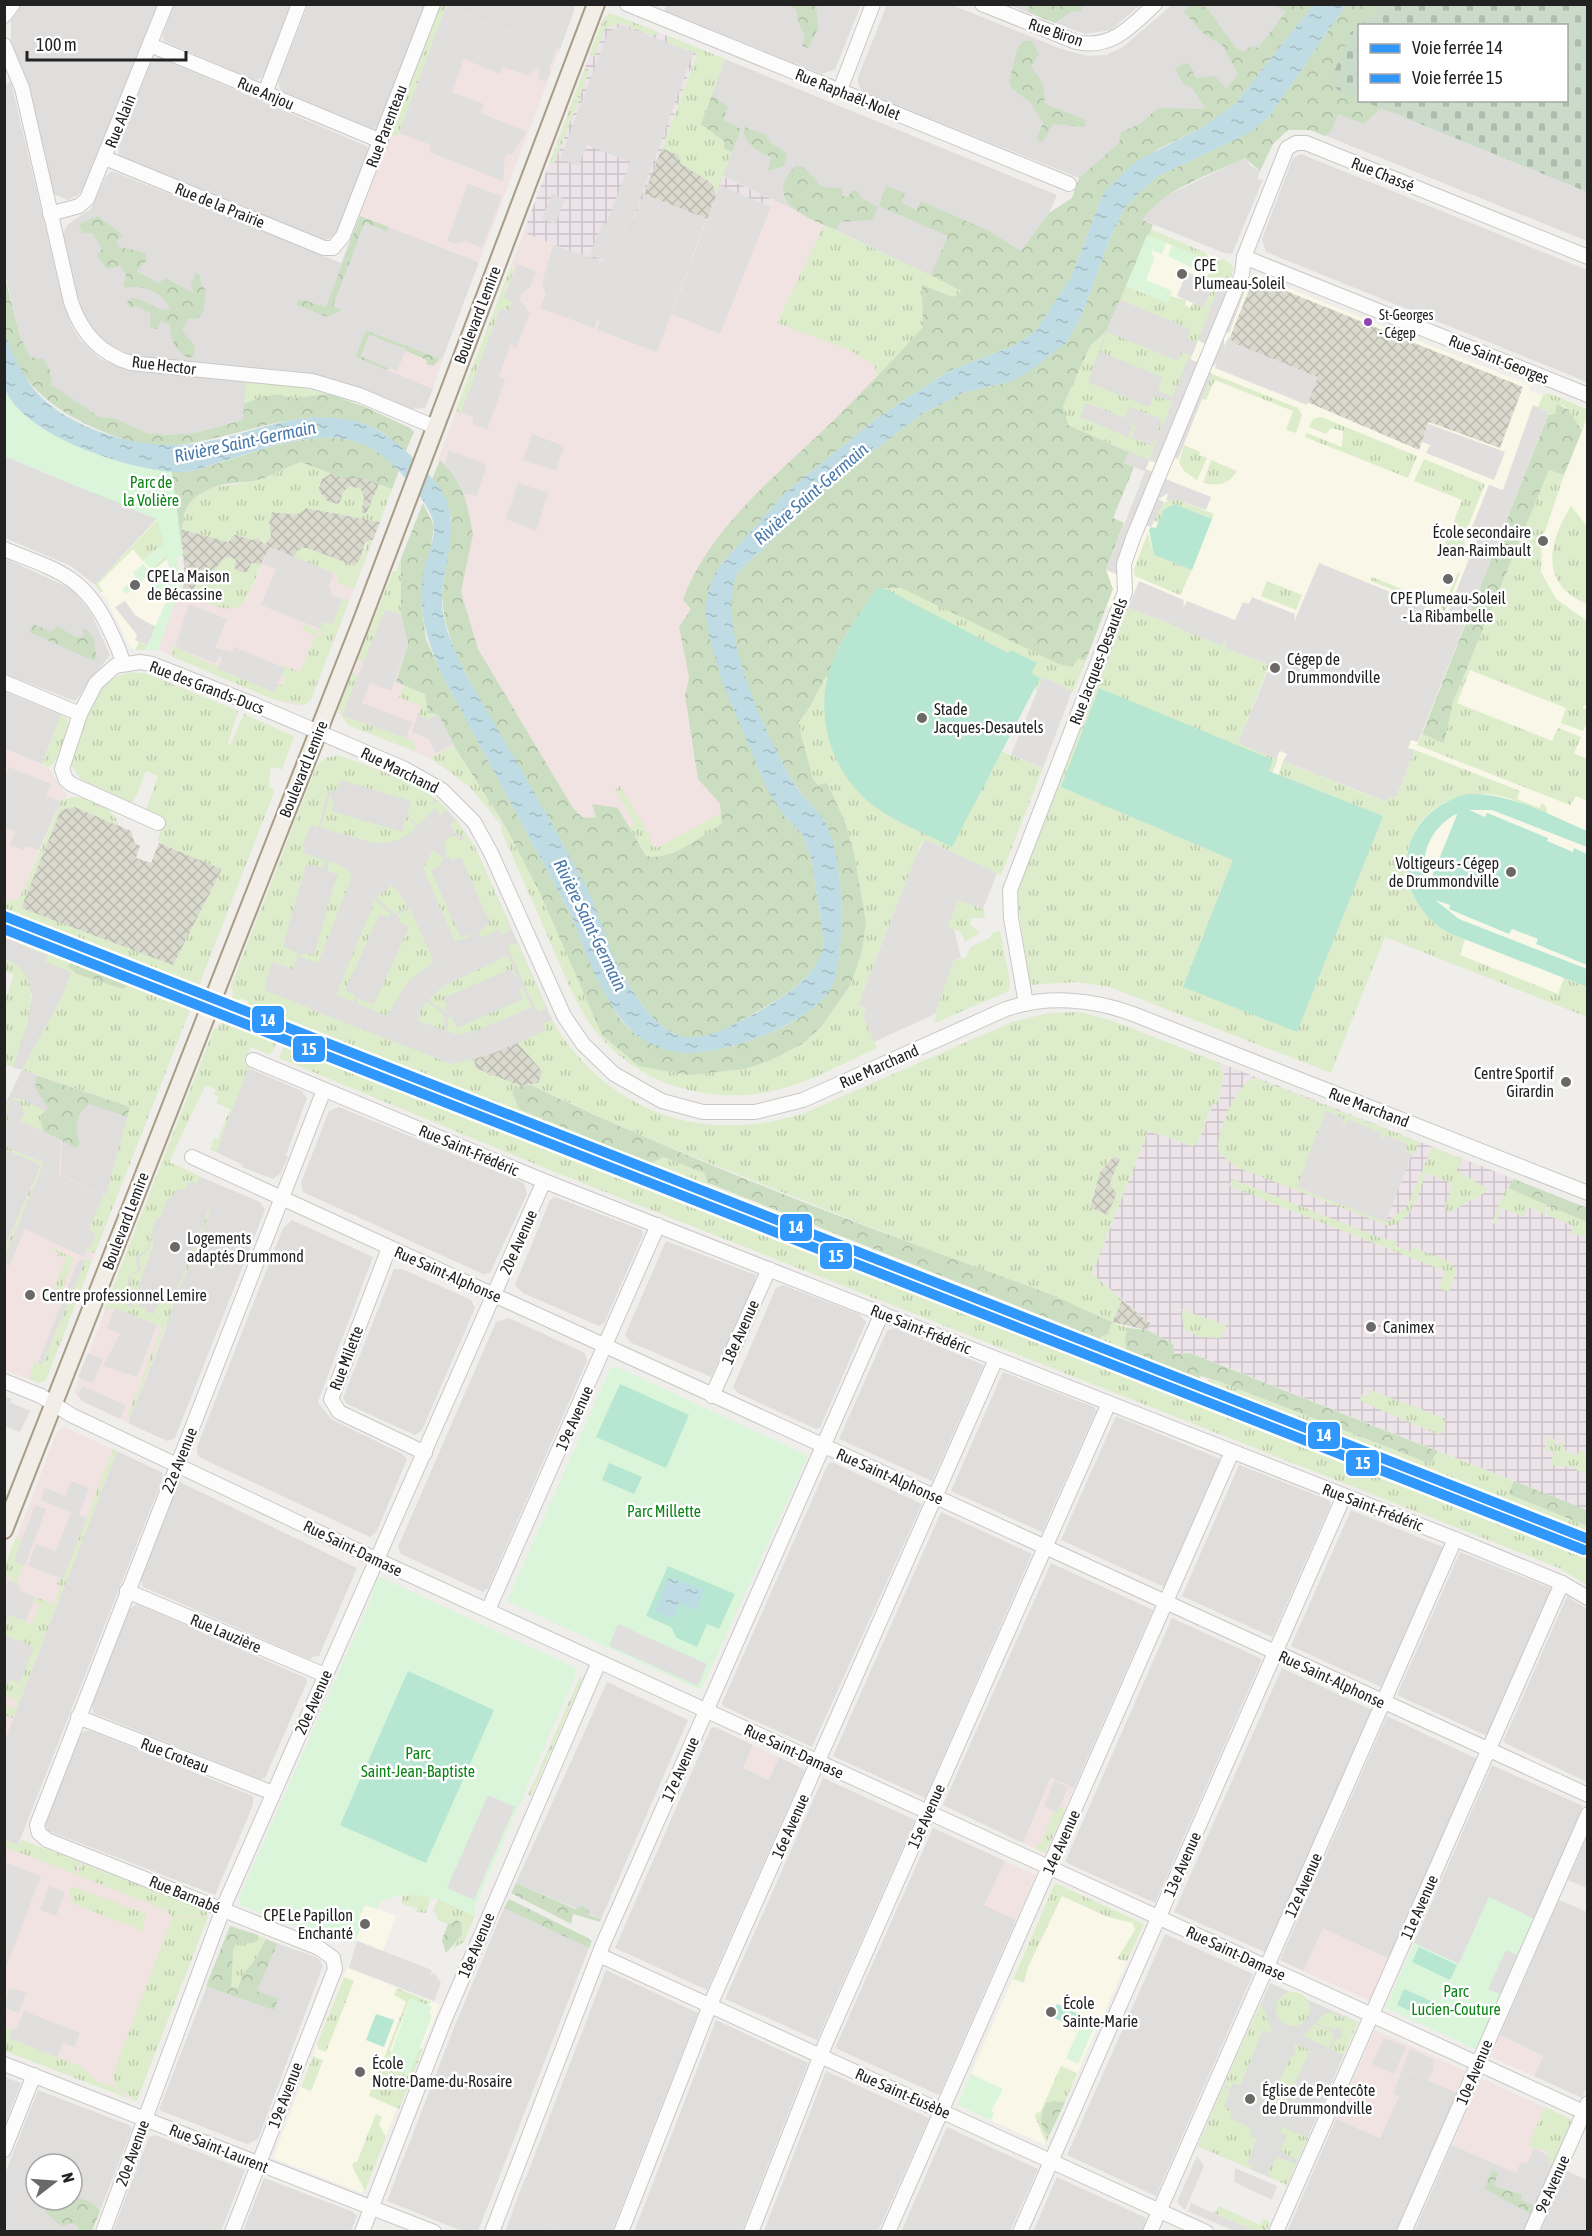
<svg xmlns="http://www.w3.org/2000/svg" width="1592" height="2236" viewBox="0 0 1592 2236" font-family="'Asap Condensed',sans-serif">
  <defs>
    <pattern id="industrial-grid" width="8" height="8" patternUnits="userSpaceOnUse" patternTransform="scale(1.5)"><rect width="8" height="8" fill="#ede4e9"/><path d="M0 4h8M4 0v8" fill="none" stroke="#cbc3c8"/></pattern>
    <pattern id="construction-cross-hatch" width="8" height="8" patternUnits="userSpaceOnUse" patternTransform="scale(1.5)"><rect width="8" height="8" fill="#d9d9cd"/><path d="M0 0l8 8M0 8l8-8" fill="none" stroke="#babab0"/></pattern>
    <pattern id="grass-tufts" width="24" height="20" patternUnits="userSpaceOnUse" patternTransform="scale(1.5)"><rect width="24" height="20" fill="#ddeccb"/><path d="M3 7l-1-3M5 7V3M7 7l1-3M15 17l-1-3M17 17v-4M19 17l1-3" fill="none" stroke="#bdcaae"/></pattern>
    <pattern id="forest-crowns" width="20" height="18" patternUnits="userSpaceOnUse" patternTransform="scale(1.5)"><rect width="20" height="18" fill="#cbdec1"/><path d="M2 6a3 3 0 1 1 6 0M12 15a3 3 0 1 1 6 0" fill="none" stroke="#aebea6"/></pattern>
    <pattern id="cemetery-stones" width="16" height="16" patternUnits="userSpaceOnUse" patternTransform="scale(1.5)"><rect width="16" height="16" fill="#cadbca"/><path d="M2 7V4a2 2 0 0 1 4 0v3zM10 15v-3a2 2 0 0 1 4 0v3z" fill="#adbcad"/></pattern>
    <pattern id="water-ripples" width="26" height="14" patternUnits="userSpaceOnUse" patternTransform="scale(1.5)"><rect width="26" height="14" fill="#bfdbe3"/><path d="M2 4q2-2 4 0t4 0M15 11q2-2 4 0t4 0" fill="none" stroke="#a4bcc2"/></pattern>
  </defs>
  <rect width="100%" height="100%" fill="#f0eeeb"/>
  <g fill="#dfdedc" fill-rule="evenodd">
    <path d="M574,4V11L560,49L441,5Z"/>
    <path d="M667,4L861,5L835,69L822,74L664,11Z"/>
    <path d="M22,5H157L83,188L79,194L68,200L54,194L30,92L11,42V21Z"/>
    <path d="M174,5V4L291,5L265,73L260,79L254,80L164,41L163,35Z"/>
    <path d="M308,5H425L376,130L280,90L278,81Z"/>
    <path d="M887,5H952L1064,50L1088,56L1106,55L1123,47L1172,5H1292L1211,109L1079,178L862,91L858,84V77Z"/>
    <path d="M1009,5H1140L1111,30L1085,34Z"/>
    <path d="M725,59L1057,195L1049,213L1021,251L1000,309L688,159Z"/>
    <path d="M156,60L167,61L367,146L369,152L335,236L325,240L119,156L118,144L151,63Z"/>
    <path d="M11,82L59,285L72,327L80,340L100,359L126,370L246,382L243,420L195,433L167,435L147,433L114,418L99,417L68,397L52,385L50,370L30,357L20,336L5,274L4,85Z"/>
    <path d="M1338,90L1587,192V241L1319,133Z"/>
    <path d="M1301,154L1587,270V382L1266,252L1262,239L1293,158Z"/>
    <path d="M1245,158L1251,166L1260,171L1257,180L1263,179L1232,254L1224,253L1143,220L1151,207L1170,194Z"/>
    <path d="M112,171L341,263L360,216L479,262L442,360L367,330L355,356L433,389L425,408L410,409L307,372L135,357L104,342L83,316L62,235L68,224L91,209L106,176Z"/>
    <path d="M1126,286L1207,319L1145,471L1124,463L1128,452L1067,425L1090,346Z"/>
    <path d="M4,456L134,510L157,519L95,585L71,566L5,538Z"/>
    <path d="M4,558L72,589L91,613L110,655L75,701L5,674Z"/>
    <path d="M4,691L61,715L42,764L5,749Z"/>
    <path d="M336,769L403,779L439,801L458,822L475,847L555,1026L518,1043L474,1059L453,1064L258,992L318,785Z"/>
    <path d="M5,932L16,936L21,945L48,955L46,962L72,972L63,995L22,1070L130,1107L106,1195L60,1175L5,1115L4,1107L22,1070L13,1067L27,1023L32,996L21,969L5,959Z"/>
    <path d="M248,1068L302,1091L307,1098L286,1155L288,1157L280,1174L273,1179L242,1167L243,1165L216,1152Z"/>
    <path d="M339,1107L524,1183L527,1194L490,1273L483,1274L303,1192L301,1183L329,1111Z"/>
    <path d="M5,1149L41,1165L5,1248Z"/>
    <path d="M163,1161L260,1202L265,1210L175,1438L167,1441L128,1423L167,1326L108,1302Z"/>
    <path d="M555,1197L642,1230L643,1235L604,1323L599,1326L523,1293L515,1285L550,1200Z"/>
    <path d="M292,1220L373,1257L318,1402L331,1419L402,1454L407,1459L377,1531L370,1537L201,1458L197,1454V1447L283,1228Z"/>
    <path d="M666,1241L756,1275L754,1284L711,1377L630,1342L625,1335Z"/>
    <path d="M394,1269H402L471,1300L475,1308L422,1430L415,1435L347,1404L343,1398Z"/>
    <path d="M783,1285L859,1314L866,1322L820,1428L816,1429L738,1393L733,1387L776,1288Z"/>
    <path d="M509,1318L585,1353L587,1361L488,1588L483,1592L401,1554L398,1547L496,1322Z"/>
    <path d="M894,1328L984,1365L932,1481L839,1439L887,1331Z"/>
    <path d="M1003,1372L1094,1407L1096,1411L1042,1532L951,1491Z"/>
    <path d="M1116,1416L1220,1459L1164,1587L1061,1540Z"/>
    <path d="M117,1451L163,1473L162,1480L18,1845L5,1840L4,1740Z"/>
    <path d="M832,1462L922,1504L812,1747L723,1706L722,1703L828,1464Z"/>
    <path d="M1239,1465L1329,1500L1331,1504L1272,1637L1182,1596Z"/>
    <path d="M178,1481L357,1568L319,1656L312,1657L311,1660L143,1587L141,1579Z"/>
    <path d="M1351,1510L1443,1547L1381,1687L1291,1646Z"/>
    <path d="M941,1512L1032,1554L925,1798L833,1756Z"/>
    <path d="M1460,1552L1553,1589L1487,1736L1397,1695Z"/>
    <path d="M1051,1563L1153,1610L1074,1788L1051,1778L1023,1843L943,1805Z"/>
    <path d="M1567,1596L1587,1609V1782L1503,1742Z"/>
    <path d="M137,1604L306,1678L307,1682L265,1778L260,1779L93,1713L92,1702L128,1610Z"/>
    <path d="M1172,1618L1262,1659L1155,1903L1065,1862Z"/>
    <path d="M1282,1668L1372,1710L1265,1952L1174,1912Z"/>
    <path d="M607,1682L688,1720L601,1919L516,1883Z"/>
    <path d="M1387,1716L1477,1759L1389,1959L1324,1929L1303,1971L1280,1960Z"/>
    <path d="M715,1727L753,1745L744,1768L768,1780L779,1757L805,1770L707,1990L615,1948L711,1728Z"/>
    <path d="M85,1731H91L253,1796V1805L215,1895L48,1831L45,1823L47,1817L80,1735Z"/>
    <path d="M1492,1765L1583,1806L1534,1919L1489,1897L1459,1964L1414,1943Z"/>
    <path d="M823,1778L915,1820L817,2040L725,1999Z"/>
    <path d="M933,1828L1005,1861L985,1905L1016,1920L939,2095L835,2048Z"/>
    <path d="M1587,1837V1888L1568,1880Z"/>
    <path d="M1559,1900L1587,1912L1588,2085L1582,2098L1534,2076L1543,2056L1500,2035Z"/>
    <path d="M504,1908L589,1948L478,2231H462L387,2201L453,2030Z"/>
    <path d="M230,1926L318,1958L323,1966L258,2139L247,2144L159,2110Z"/>
    <path d="M1165,1934L1253,1974L1156,2196L1067,2155Z"/>
    <path d="M606,1970L698,2013L612,2231L505,2232Z"/>
    <path d="M716,2020L808,2063L742,2231L634,2232Z"/>
    <path d="M826,2071L929,2118L878,2231H764Z"/>
    <path d="M1410,2072L1457,2093L1396,2231L1287,2232L1336,2119L1380,2138Z"/>
    <path d="M5,2077L21,2083L5,2124Z"/>
    <path d="M38,2090L129,2125L132,2129L92,2231H5L4,2176ZM36,2164H72V2200H36Z"/>
    <path d="M947,2127L1038,2169L1010,2231L901,2232Z"/>
    <path d="M155,2135L245,2170L221,2231H113L149,2137Z"/>
    <path d="M1452,2145L1544,2185L1524,2231L1414,2232Z"/>
    <path d="M1567,2171L1587,2180V2231L1540,2232Z"/>
    <path d="M1057,2177L1146,2218L1143,2231L1033,2232Z"/>
    <path d="M264,2178L353,2212L357,2216L351,2231H243Z"/>
  </g>
  <g fill="#f1e3e1">
    <path d="M441,5L560,49L479,262L360,216Z"/>
    <path d="M644,194L707,219L771,207L773,200L824,225L777,323L851,351L873,364L878,376L691,609L679,627L689,677L685,697L698,779L720,804L723,824L658,858L593,804L596,817L583,818L573,808L478,649L461,592L473,535L464,494L453,474L438,460L525,229L529,235L615,267Z"/>
    <path d="M366,330L442,360L433,389L355,357Z"/>
    <path d="M270,547L357,582L311,699L301,706L275,700L158,650L179,591L214,606L246,601Z"/>
    <path d="M379,607L408,644L396,682L425,694L454,746L430,758L348,725L338,712Z"/>
    <path d="M4,749L48,767L67,796L61,801L55,810L22,893L16,900L8,902H4Z"/>
    <path d="M9,1117L62,1140L61,1175L116,1199L46,1380L39,1383L5,1370L4,1248L41,1165L5,1149V1128Z"/>
    <path d="M108,1302L167,1326L128,1423L82,1401L74,1392Z"/>
    <path d="M64,1427L117,1451L5,1740V1567L57,1432Z"/>
    <path d="M753,1745L779,1757L769,1780L743,1768Z"/>
    <path d="M1050,1778L1074,1788L1045,1853L1023,1843Z"/>
    <path d="M4,1840L18,1845L22,1840L208,1912L136,2101L5,2051Z"/>
    <path d="M1005,1861L1036,1875L1016,1920L984,1905Z"/>
    <path d="M1323,1928L1389,1959L1370,2001L1303,1971Z"/>
    <path d="M1375,2030L1466,2071L1457,2093L1410,2072L1380,2138L1336,2119Z"/>
    <path d="M1500,2035L1543,2056L1534,2076L1491,2057Z"/>
    <path d="M1481,2078L1572,2120L1544,2185L1452,2145Z"/>
  </g>
  <g fill="url(#industrial-grid)">
    <path d="M610,13L698,48L662,148L773,200L720,334L672,314L707,219L645,194L615,268L529,235L524,231L603,20Z"/>
    <path d="M1218,1062L1587,1208V1510L1191,1353L1173,1354V1344L1147,1330L1149,1322L1092,1274L1148,1131L1192,1146L1197,1144L1214,1103L1218,1105L1224,1074Z"/>
  </g>
  <g fill="#f8f7e8">
    <path d="M1150,231L1230,263L1234,269L1254,277L1258,276L1529,385L1530,391L1544,396L1549,393L1587,408L1588,464L1585,471L1588,473L1587,1011L1383,929L1331,1073L1109,987L1076,982L1030,985L1123,614L1106,606L1113,589L1105,570L1207,319L1126,286Z"/>
    <path d="M157,519L173,585L145,650H135L130,647L107,601L95,585Z"/>
    <path d="M1055,1883L1144,1924L1045,2145L957,2105Z"/>
    <path d="M348,1898L396,1916L383,1951L334,1931Z"/>
    <path d="M347,1967L440,2005L362,2193L273,2158Z"/>
  </g>
  <path fill="#dededc" d="M1270,1983L1358,2022L1287,2185L1198,2146Z"/>
  <g fill="url(#construction-cross-hatch)">
    <path d="M662,148L679,155L681,164L703,176L714,187L716,195L707,219L644,194Z"/>
    <path d="M1254,278L1523,387L1500,448L1429,422L1419,450L1219,364Z"/>
    <path d="M332,473L343,478H363L379,484L369,511L366,514L361,512L364,497L344,491L339,505L328,502L318,490L322,479Z"/>
    <path d="M306,508L380,522L373,540L365,543L360,560L354,566L307,548L299,549L294,557L270,547L261,565L252,563L247,572H239L234,568L236,560L230,557L223,559L218,567L196,585L192,596L182,592L185,577L181,529L228,542L235,534L252,540L258,538L262,542L271,536L269,523L272,512L284,513Z"/>
    <path d="M65,807H75L131,831L135,844L140,846L136,858L151,863L159,843L222,869L173,966L21,908L60,810Z"/>
    <path d="M518,1043L543,1072L538,1083L520,1086L475,1068L474,1059Z"/>
    <path d="M1114,1156L1120,1159L1110,1183L1117,1194L1108,1215L1090,1208L1100,1172Z"/>
    <path d="M1122,1300L1150,1323L1147,1330L1112,1322Z"/>
  </g>
  <g fill="url(#grass-tufts)" fill-rule="evenodd">
    <path d="M441,5L446,7L399,133L394,137L391,136Z"/>
    <path d="M610,13L658,32L656,37L621,23L605,29L594,57L589,55L603,20Z"/>
    <path d="M669,36L725,59L701,124L724,141V148L732,152L716,195L712,183L681,164L678,155L662,148L697,54L666,42Z"/>
    <path d="M585,68L590,70L555,162L552,164L550,163Z"/>
    <path d="M824,225L964,291L952,297L878,376L873,364L851,351L777,323Z"/>
    <path d="M1150,229L1206,253L1208,257L1205,259L1147,235Z"/>
    <path d="M1222,259L1230,263L1234,269L1229,282L1222,280L1197,343L1187,338L1190,329L1120,300L1126,286L1167,303L1170,296L1186,300L1185,305L1190,308L1193,303L1204,308L1214,283L1206,279L1215,262Z"/>
    <path d="M511,267L514,270L508,286L504,288L512,301L508,311L500,309L460,415L456,409Z"/>
    <path d="M1106,331L1088,382L1149,407L1154,396L1173,401L1161,433L1158,431L1162,420L1130,407L1125,418L1086,403L1080,417L1128,437L1132,427L1124,421L1136,427L1131,438L1152,445L1154,439L1157,441L1149,460L1067,425L1063,406L1090,346Z"/>
    <path d="M1107,332L1178,360L1182,352L1192,356L1187,361L1173,397L1160,392L1161,389L1158,388L1162,377L1100,352Z"/>
    <path d="M1212,374L1298,408L1302,415L1296,433L1286,430L1293,411L1215,380L1206,400L1202,399Z"/>
    <path d="M246,382L299,387L329,394L292,398L278,394L261,397L244,404Z"/>
    <path d="M1549,393L1587,409V416L1582,431L1569,410L1562,405L1555,414L1548,415L1549,412L1538,407L1543,395Z"/>
    <path d="M1321,417L1417,456L1408,478L1305,437L1307,433L1342,447L1343,431L1331,428L1326,434L1309,427L1313,419Z"/>
    <path d="M1184,445L1200,452L1199,455L1207,458L1197,480L1184,471L1179,462Z"/>
    <path d="M1424,459L1485,484L1464,536L1465,552L1445,544L1462,500L1414,481Z"/>
    <path d="M1211,460L1237,471C1228,485 1218,486 1203,483Z"/>
    <path d="M301,462L332,473L322,479L318,490L328,502L339,504L344,491L350,486L361,489L364,497L361,512L366,514L379,484L392,489L380,522L307,508L296,515L272,512L269,523L271,536L265,545L258,538L252,540L235,534L228,542L181,529C190,479 218,490 258,480C272,477 287,467 301,462Z"/>
    <path d="M1549,470L1564,475L1542,540L1541,572L1556,599L1587,621V706L1584,705L1583,708L1587,710V722L1583,731L1561,723L1566,708L1470,670L1457,703L1552,741L1558,728L1581,737L1574,753L1587,759V801L1576,796L1570,805L1417,745L1422,734L1444,742L1453,702Z"/>
    <path d="M1170,499L1178,500L1214,514L1212,519L1173,504L1164,509L1158,523L1153,521L1161,505Z"/>
    <path d="M1571,506L1587,526V604C1539,584 1548,543 1571,506Z"/>
    <path d="M159,518L175,585L147,650H135L139,642L146,645L147,624L157,626L173,585L168,558L153,571L151,569L166,555L159,547L143,561L133,549L98,584L103,591L101,592L95,585Z"/>
    <path d="M1148,533L1154,555L1192,570L1180,595L1135,576L1134,569Z"/>
    <path d="M369,540H373L354,589L338,583L337,574L294,557L299,548H307L354,566L360,560Z"/>
    <path d="M230,557L236,560L234,568L239,572H247L252,563L261,565C242,611 241,619 192,596C198,578 214,574 223,559Z"/>
    <path d="M401,558V614L385,611L363,663L358,659L393,571H396Z"/>
    <path d="M1458,572L1460,573L1445,611L1371,581L1372,577L1444,606Z"/>
    <path d="M1267,581L1302,595L1296,610L1261,596Z"/>
    <path d="M878,588H901L1086,660L1073,692L1044,677L1037,693L1034,684L1000,751L1043,768L1001,875L929,841L921,843L858,1005L866,1008L863,1016L877,1048C845,1062 811,1082 777,1090C710,1106 641,1086 596,1032C579,1011 569,985 558,960C539,917 521,874 501,831L502,826L469,786L430,758L454,746L505,827L540,893L602,1035L669,1070L688,1075L713,1071L821,1027L850,987L862,952L866,922L854,853L845,822L829,794L813,779L798,723L808,710L826,676L828,679C816,748 845,795 907,824Z"/>
    <path d="M335,595L349,601L311,699L305,705L275,700L173,657L172,646L274,692L278,684L282,685L286,678L282,675L285,668L278,663L300,672L316,635L321,636V632L314,635L302,630L304,625L319,631L323,622L332,624L342,600Z"/>
    <path d="M1128,608L1173,625L1178,619L1177,626L1222,646L1226,638L1225,648L1269,665L1238,743L1278,759L1271,777L1277,779L1283,761L1386,802L1389,796L1396,798L1415,750L1520,791L1517,799L1539,808L1543,803L1546,807L1547,814C1528,807 1506,794 1486,794C1397,790 1373,906 1465,939L1460,955L1558,994L1564,978L1587,987V1017L1385,937L1331,1073L1109,987L1076,982L1030,985L1016,893Z"/>
    <path d="M131,672L148,674L238,711L228,743L230,745L244,714L294,736L282,770L276,767L270,769L269,787L275,790L198,988L5,913L4,902L16,900L22,893L61,801C78,789 115,806 119,826L75,807L61,810L21,908L173,965L222,869L159,843L158,838L165,820L146,810L158,776L146,771L137,794L131,803L81,780L72,766C70,748 92,697 106,684C113,677 122,675 131,672Z"/>
    <path d="M353,672L358,677L343,715L414,741L415,751L348,725L338,710Z"/>
    <path d="M404,685L425,694L428,713L438,714L428,720L418,715L421,706L399,697Z"/>
    <path d="M61,715L67,719C70,732 59,762 48,767L42,764Z"/>
    <path d="M338,755L403,779L435,798L433,804L439,801L447,809L441,815L435,809L418,826L407,815L411,801L341,780L337,790L328,792L318,828L311,826L302,846L305,847L304,853L326,859L324,867L306,865L283,946L298,953L293,970L272,962L312,1010L452,1064L474,1059L475,1068L520,1086L512,1092L519,1109L651,1162L664,1157L704,1173L708,1184L1070,1328L1068,1331L246,1007L248,1001L240,998L238,1002L232,998L233,993L231,986L316,767L325,758Z"/>
    <path d="M620,786C629,802 649,829 652,845L657,848L721,813L723,824C700,837 672,861 646,856L630,828L634,822L615,790Z"/>
    <path d="M330,795H332L331,801L334,802L332,811L402,832L406,816L417,827C387,857 356,838 320,828Z"/>
    <path d="M456,820L475,847L511,929L502,936L499,930L481,938L479,931L490,924L461,857L452,861L450,857L447,858L444,839L454,834L461,841L464,837L456,833L450,825Z"/>
    <path d="M432,850L445,859L439,862L440,866L431,870L460,937L477,933L455,942L424,872V864Z"/>
    <path d="M328,860L347,868L352,877L318,963L299,957L304,953L314,955L337,874L328,871Z"/>
    <path d="M392,884L409,906L395,914L376,898Z"/>
    <path d="M375,900L391,914L389,918L380,914L345,990L355,995L354,1003L336,995Z"/>
    <path d="M958,900L983,909L985,915L984,918H971L970,924L980,933L965,942L961,932L948,927Z"/>
    <path d="M410,908L434,962L408,982L387,1016L356,1004L358,999L374,1004L409,927L398,922L400,919L397,915Z"/>
    <path d="M4,924L172,988L170,996L192,1005L95,1253L82,1248L96,1233L89,1229L104,1194L106,1195L130,1107L22,1070L63,995L71,972L45,962L47,955L21,945L16,936L5,932Z"/>
    <path d="M1000,931L1010,982L1009,991L935,1023L936,1009L954,960L966,958L970,947L990,938L993,932Z"/>
    <path d="M512,944H518L546,1008L540,1012L534,1006L507,946Z"/>
    <path d="M508,955L518,980L510,969L444,998L447,1007L444,1008L446,1012L427,999L442,987Z"/>
    <path d="M5,959C51,975 23,1035 13,1067L5,1065V1001L14,975L5,971Z"/>
    <path d="M521,984L532,1007C508,1019 474,1040 447,1033L448,1018L452,1017L457,1028L523,999L519,990L522,989Z"/>
    <path d="M426,1001C441,1011 447,1014 445,1032L418,1021V1014Z"/>
    <path d="M1079,1012L1110,1020L1218,1062L1224,1074L1218,1105L1213,1104L1197,1144L1192,1146L1148,1131L1092,1274L1122,1300L1112,1322L1128,1328L1125,1338L1126,1351L1207,1383L1209,1379L1221,1382L1431,1464L1437,1451L1514,1481L1508,1494L1587,1526V1535L1098,1344L1101,1337L1108,1334L1111,1322L1052,1295L971,1267L644,1137L531,1085L538,1083L543,1072L518,1043L546,1030L542,1024L551,1020C608,1112 699,1145 802,1114L1012,1022L1049,1013ZM1114,1156L1120,1159L1110,1183L1117,1194L1107,1215L1090,1207L1100,1172Z"/>
    <path d="M223,1017L245,1025V1022L232,1018L240,1017L1247,1417L1250,1412L1405,1483L1587,1556V1585L1559,1568L547,1169L279,1058L285,1043L279,1041L270,1055L251,1047L244,1063L249,1066L216,1152L210,1150L214,1138L218,1139L230,1109L216,1103L219,1096L214,1095L216,1090L208,1086L204,1088L169,1162L200,1176L197,1184L189,1181L186,1189L177,1190L166,1202L161,1217L156,1219L147,1248L136,1258L138,1269L128,1278V1288L123,1295L128,1306L145,1308V1311L154,1314L159,1301L166,1304L173,1300L209,1208H211L130,1418L127,1417L162,1327L114,1308L104,1310L214,1029L218,1028Z"/>
    <path d="M1255,1078L1419,1142L1414,1155L1405,1151L1408,1144L1385,1135L1383,1140L1379,1139L1381,1134L1348,1120L1346,1126L1327,1111L1297,1187L1386,1222L1407,1207L1432,1147L1462,1159L1457,1171L1487,1188L1486,1192L1448,1213L1445,1206L1453,1184L1426,1173C1418,1193 1413,1222 1389,1226L1236,1167L1219,1153C1214,1135 1236,1083 1255,1078Z"/>
    <path d="M13,1098H19L45,1111L40,1117L43,1131L20,1121L25,1113L18,1100L11,1101L5,1115L9,1117L5,1128L4,1107Z"/>
    <path d="M5,1146L44,1163L5,1256V1248L41,1165L5,1149Z"/>
    <path d="M1232,1179L1378,1237L1398,1242L1396,1246L1410,1252L1412,1247L1450,1262L1456,1271L1449,1292L1439,1288L1445,1271L1229,1186Z"/>
    <path d="M1508,1188L1547,1204L1545,1214L1528,1207L1524,1217L1501,1208L1495,1224L1492,1223L1505,1191Z"/>
    <path d="M1549,1204L1587,1222V1237L1570,1234L1573,1226L1547,1215Z"/>
    <path d="M153,1234V1247L136,1293L140,1301L139,1306H134L126,1299L131,1276L141,1270L139,1258L149,1249Z"/>
    <path d="M51,1247L74,1259L59,1298L52,1294L66,1259L57,1256L59,1253L51,1249Z"/>
    <path d="M84,1257L92,1261L46,1380L39,1383L29,1379L34,1362L42,1365L85,1261Z"/>
    <path d="M1181,1309L1227,1326L1221,1338L1199,1337L1184,1329Z"/>
    <path d="M1371,1390L1446,1419L1442,1433L1437,1434L1360,1401L1362,1394L1368,1396Z"/>
    <path d="M1549,1437L1556,1440L1554,1445L1558,1446L1560,1442L1564,1443L1562,1448L1576,1456L1580,1450L1587,1453V1475L1571,1467L1550,1465L1554,1453L1544,1449Z"/>
    <path d="M113,1449L117,1451L13,1718L5,1715L4,1704L13,1709L17,1701L5,1695V1685L13,1680L34,1647L5,1635L9,1614L31,1624L40,1605L34,1602L35,1597L54,1604L61,1586L57,1584L60,1578L63,1579Z"/>
    <path d="M16,1537L21,1540L14,1561L24,1564L16,1584L12,1582L11,1575L5,1578L4,1567Z"/>
    <path d="M580,1677L583,1678L531,1796L528,1795Z"/>
    <path d="M1059,1807L1065,1810L1045,1853L1035,1849L1037,1844L1040,1845L1054,1811L1057,1813Z"/>
    <path d="M5,1840L18,1845L22,1840L80,1862L75,1874L5,1847Z"/>
    <path d="M82,1863L207,1911L208,1916L172,1917L166,1910L77,1875Z"/>
    <path d="M1055,1883L1144,1924L1127,1961L1117,1959L1135,1930L1133,1923L1108,1917L1062,1896L1028,1967L1024,1983L1013,1979Z"/>
    <path d="M72,1886L146,1914L143,1931L71,1903L73,1898L68,1896Z"/>
    <path d="M413,1895H431L426,1913L417,1912V1907L413,1910L415,1906L411,1907L401,1903L403,1896Z"/>
    <path d="M440,1899L475,1916L464,1942L452,1949L462,1935L452,1921L448,1924L437,1920V1915L433,1910L437,1901Z"/>
    <path d="M208,1917L137,2100L135,2101L115,2085L113,2074L172,1918Z"/>
    <path d="M258,1935L266,1939L256,1959L243,1974L238,1988L231,1987L233,1950L237,1943H252L258,1940Z"/>
    <path d="M344,1977L354,1981L326,2052L318,2049L317,2044Z"/>
    <path d="M397,1988L431,2002L428,2005L410,1999L390,2050L408,2075L420,2048L423,2049L399,2109L369,2096L406,2002L394,1995Z"/>
    <circle cx="1293" cy="2009" r="17"/>
    <path d="M1261,2003L1271,2029L1270,2033L1263,2030L1240,2086L1233,2083L1231,2088L1224,2085Z"/>
    <path d="M1332,2012L1343,2019L1345,2016L1358,2022L1344,2055L1331,2049L1336,2039L1342,2037V2030L1338,2027L1333,2030L1316,2023L1324,2014Z"/>
    <path d="M1315,2024L1332,2032L1334,2038L1329,2048L1303,2036Z"/>
    <path d="M4,2027L11,2030L9,2038L82,2067L97,2082L114,2086L127,2098L5,2051Z"/>
    <path d="M1295,2044L1310,2050L1283,2110L1274,2106L1275,2103L1271,2101L1290,2057L1292,2058L1296,2050L1294,2048Z"/>
    <path d="M313,2056L323,2060L311,2091L301,2087Z"/>
    <path d="M1061,2066L1077,2073L1065,2102L1054,2101L1044,2131L1049,2136L1046,2143L1035,2116L1037,2112L1040,2113Z"/>
    <path d="M1223,2087L1230,2090L1224,2107L1233,2111L1230,2118L1252,2129L1250,2136L1257,2139L1247,2163L1256,2167L1248,2168L1198,2146Z"/>
    <path d="M1545,2107L1572,2120L1553,2165L1549,2163L1548,2151L1528,2146Z"/>
    <path d="M376,2114L382,2117L379,2124L386,2137L365,2191L352,2166L354,2162H357Z"/>
    <path d="M1283,2127L1308,2138L1297,2160L1280,2151L1287,2135L1280,2132Z"/>
    <path d="M1277,2157L1296,2164L1287,2185L1271,2178L1268,2172Z"/>
    <path d="M1219,2206L1260,2225L1263,2218L1270,2222L1266,2231H1256L1213,2213Z"/>
  </g>
  <g fill="url(#forest-crowns)">
    <path d="M790,5H816L818,29L808,48L802,46L805,36L799,24L796,9Z"/>
    <path d="M1028,5H1082L1081,12L1072,11L1055,23L1028,12Z"/>
    <path d="M1191,5L1206,7L1236,48L1244,52L1251,46L1258,48L1286,12L1275,5H1313L1235,104L1201,128L1158,149L1104,192L1071,277L1035,332L1011,347L949,371L877,418L786,492L717,569L708,592L784,815L802,834L812,861L824,944C817,978 785,996 756,1012C734,1025 701,1046 675,1034C652,1024 632,991 620,969C601,934 590,896 572,861C534,790 489,722 454,650L445,620L442,597L451,517L437,484L432,479L440,460L453,474L464,494L470,518L473,535L461,592L478,649L573,808L583,818L596,817L592,804L618,808L646,856C672,861 700,837 722,824L720,804L698,779L685,696L689,677L679,627L691,609L683,600C707,530 779,473 831,423C863,392 893,360 923,327L922,285L952,297L963,292L931,275L948,236L879,206L886,186L905,193L901,202L916,210L921,201L989,231L1021,251L1049,213L1072,198L1079,178L1119,143L1121,132L1140,124L1158,108L1206,109L1192,88L1183,84L1175,69L1183,63L1189,64L1196,78L1215,76L1226,89L1238,74L1222,45L1204,34L1183,11Z"/>
    <path d="M1346,5H1384L1350,33L1338,90L1382,108L1364,124L1338,114L1332,129L1325,136L1310,130H1288L1273,144L1260,171L1245,158C1213,174 1161,189 1143,220L1153,225L1106,331L1090,346L1063,406L1068,425L1128,452L1124,463L1134,467L1113,518L1124,523L1106,570L1113,589L1086,660L1078,659L1073,666L1061,665L901,588H878C858,615 836,644 828,679L826,676L808,710L798,723L813,779L819,785L827,783L845,822L854,853L866,922L862,952L850,986L821,1027L802,1044L771,1060L745,1069L688,1075L639,1066L602,1035L540,893L505,826L454,746L438,714L428,713L425,694L396,682L408,644L401,616V558L423,503L434,526L422,609L426,639L442,675L572,917C583,945 609,1015 633,1032C648,1042 671,1053 688,1053C729,1053 829,1020 836,974C844,928 845,869 826,825C820,810 804,800 796,786C769,744 731,658 730,608C729,595 732,585 737,573L843,474L922,414L962,393L1009,382L1066,343L1081,317L1109,241L1126,206L1156,177L1249,133L1269,117Z"/>
    <path d="M1023,41H1032L1039,54L1031,66L1043,84L1045,104L1086,120L1084,127L1054,124L1042,142L1036,139L1043,123L1030,102L1012,89L1009,82L1017,50Z"/>
    <path d="M712,95L728,107L723,120L741,129L732,152L724,148V141L701,124Z"/>
    <path d="M744,127L766,135L770,142L787,154L784,166L768,171L771,157C758,152 741,142 744,127Z"/>
    <path d="M795,166L804,167L822,187L843,188L842,196L848,197L852,191H858L861,198L878,207L872,220L840,222L836,230C808,218 761,202 795,166Z"/>
    <path d="M98,216L123,235L116,241L119,247L146,253L147,260L136,271L159,283L165,278L194,293L191,286L195,273L200,275L201,285L206,290L204,310L197,319H188L182,331L195,346L194,356L189,358C175,352 170,339 170,324L161,321L157,329L150,327L151,314L137,306L130,308L127,302L132,298C146,298 157,312 170,310C166,294 142,283 127,288L123,286L126,274L120,266L107,269L97,256L102,249L92,233H82L79,224Z"/>
    <path d="M360,216L389,227L387,232L365,223L334,306L342,310L327,317L297,305L299,299L326,307Z"/>
    <path d="M4,274L20,336L30,357L44,360L50,370L52,385L99,417L114,418L147,433L167,435L195,433L243,420L244,404L261,397L278,394L292,398L329,394L365,407L410,428L414,432L405,453C398,446 390,437 381,432C312,394 236,443 165,446C147,447 128,441 112,435C63,417 17,387 5,333C1,315 5,292 4,274Z"/>
    <path d="M366,330L440,359L433,366L426,364L427,360L370,335L361,356L389,368L387,370L355,357Z"/>
    <path d="M4,379C6,394 15,408 27,418C60,444 139,473 181,472C195,472 211,465 225,461C284,443 352,415 399,471L392,489L363,478H343L301,462C287,467 272,476 258,480C246,483 233,482 221,485C180,497 180,518 183,556H177L168,507L157,499L142,498L134,510L95,494L83,474L5,427Z"/>
    <path d="M1557,404L1569,410L1582,431L1564,475L1549,470L1453,702L1444,743L1422,734L1548,415L1555,414Z"/>
    <path d="M33,624L51,632L57,626L75,637H83V629H86L93,637L97,659L92,660L29,632Z"/>
    <path d="M71,963H88L128,981V986L123,989L77,974L68,966Z"/>
    <path d="M37,1076L130,1107L127,1117L90,1104C75,1113 74,1128 80,1144L76,1148L43,1131L40,1117L48,1108L35,1088Z"/>
    <path d="M531,1085C699,1166 875,1230 1049,1294C1070,1302 1090,1313 1112,1322L1108,1334L1101,1337L1098,1343L1068,1331L1070,1327L708,1183L704,1173L664,1157L651,1163L519,1109L512,1092L520,1086Z"/>
    <path d="M1514,1179L1587,1208V1222L1508,1188Z"/>
    <path d="M1128,1328L1147,1330L1173,1344L1174,1354L1190,1353L1437,1451L1431,1464L1221,1382L1201,1376L1199,1379L1126,1351L1125,1338Z"/>
    <path d="M1514,1481L1587,1510V1526L1508,1494Z"/>
    <path d="M516,1883L575,1909L582,1906L588,1909L589,1915L601,1919L600,1922L573,1914L571,1924L511,1893Z"/>
    <path d="M509,1899L586,1937L592,1941L589,1948L504,1908Z"/>
    <path d="M457,1920L461,1923L462,1935L446,1953L442,1940L448,1924Z"/>
    <path d="M230,1926L258,1935V1940L252,1943H237L233,1950L231,1987L238,1988L243,1974L256,1959L266,1939L277,1944L257,1991L278,1999L274,2010L206,1986Z"/>
    <path d="M1054,2101L1065,2102L1049,2136C1038,2127 1040,2115 1046,2103Z"/>
    <path d="M1492,2170L1498,2173L1494,2186L1522,2195L1521,2200L1534,2206L1531,2214L1485,2189Z"/>
    <path d="M73,2195L91,2202L100,2211L92,2231H80L74,2223L61,2226L45,2212L50,2200H72Z"/>
  </g>
  <path fill="url(#cemetery-stones)" d="M1384,5H1587V192L1363,101L1566,100V26H1360L1359,99L1338,90L1330,82L1350,33Z"/>
  <g fill="#daf5da">
    <path d="M1147,235L1166,243L1162,254L1151,250L1154,259L1146,280L1172,291L1167,303L1126,286Z"/>
    <path d="M1172,245L1205,259L1198,271L1168,256Z"/>
    <path d="M4,379C12,437 124,464 172,472L183,556L177,557L181,586L158,650H145L166,603L145,578L127,594L122,590L136,577L133,573L143,564L151,573L170,568L166,554L151,569L143,561L159,547H165L157,519L5,456Z"/>
    <path d="M611,1367H617L808,1456L701,1690L507,1601Z"/>
    <path d="M377,1576L578,1669L483,1888L475,1905V1916C443,1900 415,1886 380,1902L377,1909L365,1905L359,1918L363,1920L356,1940L335,1931L331,1940L240,1905L239,1898L371,1599Z"/>
    <path d="M1489,1897L1534,1919L1476,2049L1385,2008L1414,1943L1459,1964Z"/>
    <path d="M411,1998L432,2007L429,2014L432,2016L409,2076L389,2065V2059Z"/>
    <path d="M1081,2025L1093,2030L1078,2064L1066,2058Z"/>
    <path d="M971,2074L1003,2089L991,2111L994,2113L991,2120L957,2105Z"/>
  </g>
  <g fill="#b7e6d2" fill-rule="evenodd">
    <path d="M1174,504L1212,519L1192,570L1154,555L1149,530L1151,527L1156,528L1164,509Z"/>
    <path d="M878,588H884L1008,653L1011,650L1037,663L1031,673L1040,678L952,847C926,834 897,823 874,806C832,775 813,716 831,666C842,637 860,612 878,588Z"/>
    <path d="M1099,688L1273,760L1269,771L1383,816L1297,1032L1183,987L1233,860L1061,787Z"/>
    <path d="M1468,794C1509,792 1549,815 1587,831V847L1492,810H1469L1485,817L1487,813L1548,838L1547,841L1573,852L1574,848L1587,854V965L1536,944L1538,939L1512,929L1509,934L1449,909L1450,905L1435,900L1459,919L1587,969V987L1449,933C1386,896 1394,812 1468,794ZM1456,814L1457,815L1428,886C1417,858 1430,828 1456,814Z"/>
    <path d="M620,1384L689,1415L666,1468L596,1437Z"/>
    <path d="M609,1463L642,1477L634,1494L602,1480Z"/>
    <path d="M668,1566L735,1594L719,1629L707,1624L697,1647L677,1638L671,1627L646,1616Z"/>
    <path d="M408,1671L494,1710L426,1863L340,1825Z"/>
    <path d="M1419,1947L1457,1965L1450,1980L1412,1962Z"/>
    <path d="M1404,1989L1433,2002L1426,2018L1397,2005Z"/>
    <path d="M1057,2004L1081,2015L1076,2027L1051,2017Z"/>
    <path d="M376,2014L394,2020L384,2047L366,2040Z"/>
  </g>
  <g fill="#e0dfde" fill-rule="evenodd">
    <path d="M534,5H574L559,46L523,32Z"/>
    <path d="M446,7L557,48L550,66V74L545,82L537,78L540,70L537,68L529,76L503,67L500,74L464,59L452,92L484,104L480,113L527,131L513,153L505,156L503,181L429,152L431,145L399,133Z"/>
    <path d="M622,25L693,53L626,238L644,194L706,219L657,352L597,330L600,321L597,320L594,328L540,308L546,294L542,284L553,245L616,266L590,255L602,223L606,224L630,162L587,145L578,166L560,159L608,32Z"/>
    <path d="M1380,109L1385,112L1384,115L1387,117L1391,112L1405,117L1391,152L1371,144L1377,130L1364,124Z"/>
    <path d="M1406,118L1572,186L1566,204L1534,190L1516,176H1501L1491,166L1482,162L1465,163L1459,152L1449,148L1431,151L1424,138L1413,134L1400,135Z"/>
    <path d="M1312,160L1324,164L1315,189L1289,178L1296,161L1310,165Z"/>
    <path d="M1216,177L1257,192L1251,208L1197,187L1200,180L1203,179L1205,184Z"/>
    <path d="M1287,179L1313,190L1308,205L1282,195Z"/>
    <path d="M468,184L502,196L482,248L466,241L455,244L447,241Z"/>
    <path d="M720,185L771,207L720,334L672,314Z"/>
    <path d="M1393,193L1414,202L1403,229L1429,240L1426,248L1358,220L1361,212L1383,221Z"/>
    <path d="M552,194L565,199L555,224L542,219Z"/>
    <path d="M1302,212L1340,227L1333,243L1307,234L1296,261L1282,255Z"/>
    <path d="M1448,221L1474,232L1457,275L1492,289L1488,301L1439,282L1425,316L1413,310L1416,301L1419,302L1427,277L1419,273L1422,264L1438,270L1440,264L1432,260Z"/>
    <path d="M365,222L387,232L376,260L438,285L450,256L475,267L441,354L414,344L426,312L365,287L353,316L333,306Z"/>
    <path d="M1355,231L1408,254L1400,273L1338,246L1343,236L1351,239Z"/>
    <path d="M1464,261L1493,273L1489,284L1459,271Z"/>
    <path d="M1566,262L1583,268L1579,279L1574,278L1565,301L1580,307L1575,320L1557,313L1561,303L1546,297L1549,291L1559,294L1567,272L1563,270Z"/>
    <path d="M517,264L536,271L530,288L522,293L520,300L530,313L516,349L511,343L499,376L505,380L487,430L472,424L474,417L461,412L500,309L508,311L512,302L504,297Z"/>
    <path d="M1497,271L1526,282L1520,297L1491,285Z"/>
    <path d="M1187,272L1214,283L1204,308L1177,296Z"/>
    <path d="M1222,279L1246,288L1229,333L1224,332V346L1229,337L1234,343L1318,377L1307,405L1215,368L1217,362L1209,371L1212,374L1178,459L1166,454L1158,476L1211,497L1206,510L1178,500H1166L1169,493L1158,499L1164,502L1151,527L1140,523L1124,573L1116,574L1106,570L1146,469L1153,472L1155,468L1156,463L1149,460L1190,359L1197,362L1205,344L1198,340Z"/>
    <path d="M1495,290L1525,301L1520,317L1489,306Z"/>
    <path d="M1120,300L1191,329L1178,361L1106,331Z"/>
    <path d="M1562,317L1587,326L1581,340L1557,330Z"/>
    <path d="M369,335L406,349L397,371L361,356Z"/>
    <path d="M1533,405L1549,412L1471,610L1463,608L1460,616L1467,619L1418,742L1411,740L1408,748L1415,750L1396,798L1389,796L1387,802L1283,761L1287,754L1280,751L1276,759L1238,743L1267,672L1272,671L1276,660L1269,665L1225,648L1226,638L1222,646L1176,627L1178,619L1173,625L1128,608L1139,581L1184,600L1183,608L1187,601L1235,620L1243,602L1249,604L1252,597L1295,614L1294,622L1319,563L1447,615L1476,541L1468,537L1489,485L1503,490Z"/>
    <path d="M1130,407L1162,419L1152,446L1131,438L1136,427L1124,421Z"/>
    <path d="M1429,424L1505,452L1494,480L1426,453L1430,445L1422,442Z"/>
    <path d="M532,434L564,446L556,471L523,460Z"/>
    <path d="M449,450L487,465L477,496L464,494L453,474L444,465Z"/>
    <path d="M518,483L548,493L536,531L506,519Z"/>
    <path d="M270,547L334,573L329,586L333,596L342,600L332,624L323,622L320,629L261,605L276,569L263,564Z"/>
    <path d="M125,601L135,615L155,627L147,645L135,640L137,635L115,607Z"/>
    <path d="M189,604L227,619L215,648L232,652L234,647L285,668L274,692L218,669L222,658L220,656L215,663L175,647Z"/>
    <path d="M385,610L401,614L408,644L391,691L370,683L362,703L412,722L406,738L342,715Z"/>
    <path d="M1043,677L1072,691L1043,768L1011,755Z"/>
    <path d="M438,714L453,744L436,753L429,739L412,732L418,715L428,720Z"/>
    <path d="M9,767L51,784L46,796L61,801L39,850L26,846L23,850L10,845L15,832L4,827L5,779Z"/>
    <path d="M435,808L456,833L434,848L423,868L458,949L500,930L508,955L442,987L421,1008L418,1021L458,1035L478,1030L530,1008L535,1021L539,1020L546,1030L494,1053L452,1064L264,990L272,962L313,976L352,879L351,873L343,866L303,853L311,825L373,843H392L406,838ZM392,885L409,906L434,961L408,982L387,1016L336,995L375,899Z"/>
    <path d="M924,841H929L997,873L983,909L958,900L948,927L954,929L961,958L954,960L935,1014L874,1042L863,1016L866,1008L858,1005L916,856Z"/>
    <path d="M1326,1111L1344,1118L1342,1124L1346,1126L1349,1120L1382,1133L1379,1138L1382,1140L1385,1135L1408,1144L1405,1151L1412,1154L1386,1222L1297,1187Z"/>
    <path d="M9,1117L61,1140L59,1175L104,1194L89,1229L96,1233L90,1248L81,1247L87,1250L84,1257L25,1229L9,1266L5,1264V1256L44,1163L5,1146V1128Z"/>
    <path d="M189,1181L251,1207L243,1226L217,1216L219,1210L205,1206L207,1201L185,1192Z"/>
    <path d="M83,1260L85,1261L42,1365L38,1363L78,1261Z"/>
    <path d="M115,1308L157,1325L137,1377L103,1366L120,1334L107,1328Z"/>
    <path d="M88,1353L103,1359L93,1383L78,1377Z"/>
    <path d="M82,1386L126,1405L120,1419L82,1401L78,1394Z"/>
    <path d="M4,1396L12,1399L10,1402L30,1411L20,1432L5,1426Z"/>
    <path d="M71,1481L89,1488L79,1515L87,1518L63,1579L28,1566L36,1544L56,1551L71,1512L41,1500L45,1488L66,1496Z"/>
    <path d="M35,1505L46,1509L25,1565L14,1561Z"/>
    <path d="M7,1580L20,1585L19,1590L35,1597L26,1621L9,1615L5,1625Z"/>
    <path d="M618,1624L707,1664L698,1686L609,1646Z"/>
    <path d="M5,1635L34,1647L20,1683L13,1680L5,1685Z"/>
    <path d="M862,1696L891,1709L883,1728L853,1715Z"/>
    <path d="M1339,1701L1368,1711L1359,1728L1332,1717Z"/>
    <path d="M1054,1781L1068,1787L1057,1813L1044,1806Z"/>
    <path d="M488,1795L515,1807L474,1900L447,1888Z"/>
    <path d="M5,1862L41,1876L5,1970Z"/>
    <path d="M49,1886L65,1892L56,1916L40,1910Z"/>
    <path d="M357,1941L432,1970L430,1976L434,1973L441,1983L434,2001L349,1968Z"/>
    <path d="M1506,1950L1517,1955L1500,1994L1488,1989Z"/>
    <path d="M9,1988L26,1992L19,2013L5,2008Z"/>
    <path d="M1191,1996L1206,2002L1194,2027L1180,2020Z"/>
    <path d="M24,2011L80,2033L75,2047L63,2043L57,2057L9,2038L11,2031L18,2026Z"/>
    <path d="M1384,2038L1406,2047L1394,2074L1372,2064Z"/>
    <path d="M1410,2049L1431,2058L1434,2062L1433,2070L1428,2080L1410,2072L1400,2095L1446,2116L1436,2138L1390,2117L1400,2097L1393,2094Z"/>
    <path d="M1310,2050L1337,2067L1306,2134L1284,2123L1293,2110L1286,2106Z"/>
    <path d="M1534,2148L1550,2157L1549,2163L1553,2165L1544,2185L1516,2173L1521,2162L1527,2164Z"/>
    <path d="M458,2153L502,2170L490,2200L447,2183Z"/>
    <path d="M1197,2156L1204,2166L1185,2210L1177,2202Z"/>
    <path d="M403,2158L448,2174L440,2194L396,2177Z"/>
    <path d="M1235,2168L1277,2186L1272,2200L1234,2182Z"/>
    <path d="M928,2175L958,2188L951,2204L921,2191Z"/>
    <path d="M525,2178L563,2195L562,2200L567,2202L557,2230L512,2212Z"/>
    <path d="M1191,2203L1213,2213L1256,2231H1234L1188,2211Z"/>
  </g>
  <g fill="url(#water-ripples)">
    <path d="M1313,5H1346L1269,117L1249,133L1156,177L1126,206L1109,241L1081,317L1066,343L1027,373L1009,382L962,393L922,414L843,474L737,573C715,629 766,736 795,785C803,799 819,809 826,824C845,862 844,935 836,976C827,1020 727,1054 687,1053C667,1052 647,1045 633,1032C604,1005 586,953 572,917L442,675C427,641 418,613 423,575C425,559 435,542 434,526C433,508 404,475 391,463C343,416 275,446 220,462C208,466 194,472 181,472C136,473 23,436 6,390C0,374 4,349 4,331C11,351 20,371 33,388C67,431 147,452 199,443C253,435 297,407 354,421C386,428 415,458 436,483C464,515 444,559 442,596C441,625 456,653 468,678C508,748 550,817 587,889C600,914 606,943 620,969C631,990 652,1024 675,1034C699,1045 731,1026 752,1015C782,998 816,980 824,944L812,861L802,834L784,815L768,791L723,684L709,636L705,612L708,592L717,569L786,492L877,418L949,371L1011,347L1035,332L1071,277L1104,192L1135,162L1201,128L1235,104Z"/>
    <path d="M669,1577L704,1590L696,1611L679,1603L673,1619L655,1611Z"/>
  </g>
  <g fill="none" stroke-linecap="round" stroke-linejoin="round">
    <defs>
      <g id="minor">
        <path d="M627,4L1069,184"/>
        <path d="M982,4L1076,42C1111,50 1132,26 1155,4"/>
        <path d="M4,16L13,4"/>
        <path d="M4,45L22,88L71,302C81,332 100,354 131,363L312,381L359,395L435,427"/>
        <path d="M150,45L381,141"/>
        <path d="M840,90L873,4"/>
        <path d="M265,93L299,4"/>
        <path d="M105,158L324,248H333L343,236L433,4"/>
        <path d="M50,214L79,206L87,199L166,4"/>
        <path d="M1244,257L1588,395"/>
        <path d="M4,549C53,569 82,574 107,624C113,637 120,650 123,663"/>
        <path d="M4,682L80,714"/>
        <path d="M158,823L71,784L66,780L62,769L80,714L96,683L115,666L140,662L152,664L253,704L405,769L442,790L474,822L491,853L564,1016L583,1044L614,1074L662,1101L703,1112H755L803,1100L1006,1009C1047,995 1093,999 1133,1014L1588,1193"/>
        <path d="M1026,1004L1011,918L1010,890L1125,592L1124,564L1133,538L1242,274L1244,257L1287,148L1296,143H1306L1588,257"/>
        <path d="M253,1060L544,1181L1455,1539L1562,1583L1588,1598"/>
        <path d="M192,1157L1588,1795"/>
        <path d="M389,1248L331,1399L339,1412L425,1453"/>
        <path d="M4,1381L41,1396L71,1415L386,1564L1588,2114"/>
        <path d="M712,1396L769,1269"/>
        <path d="M127,1591L325,1675"/>
        <path d="M488,1610L658,1225"/>
        <path d="M78,1717L273,1793"/>
        <path d="M599,1955L1206,2232"/>
        <path d="M4,2064L434,2232"/>
        <path d="M4,2150L34,2075"/>
        <path d="M103,2232L226,1901L544,1181"/>
        <path d="M232,2232L335,1969L333,1958L319,1948L47,1840L39,1833L37,1825L324,1090"/>
        <path d="M362,2232L444,2021L599,1662"/>
        <path d="M492,2232L603,1944L882,1313"/>
        <path d="M621,2232L710,2005L996,1359"/>
        <path d="M751,2232L826,2042L1109,1403"/>
        <path d="M888,2232L1232,1452"/>
        <path d="M1020,2232L1344,1496"/>
        <path d="M1150,2232L1455,1539"/>
        <path d="M1276,2232L1562,1583"/>
        <path d="M1404,2232L1588,1814"/>
        <path d="M1531,2232L1588,2103"/>
      </g>
      <path id="major" d="M4,1530L361,623L596,4"/>
    </defs>
    <use href="#minor" stroke="#c9c8c7" stroke-width="16"/>
    <use href="#major" stroke="#a79c86" stroke-width="20"/>
    <use href="#minor" stroke="#fdfcfc" stroke-width="14"/>
    <use href="#major" stroke="#f3ede7" stroke-width="16"/>
    <defs>
      <path id="rail-1" d="M4,916L1588,1539"/>
      <path id="rail-2" d="M4,929L1584,1550"/>
    </defs>
    <use href="#rail-1" stroke="#fff" stroke-width="15"/>
    <use href="#rail-2" stroke="#fff" stroke-width="15"/>
    <use href="#rail-1" stroke="#3098fc" stroke-width="10"/>
    <use href="#rail-2" stroke="#3098fc" stroke-width="10"/>
  </g>
  <g fill="#6a6968" stroke="#fff" stroke-width="2">
    <circle cx="1182" cy="274" r="6"/>
    <circle cx="1543" cy="541" r="6"/>
    <circle cx="1448" cy="579" r="6"/>
    <circle cx="135" cy="585" r="6"/>
    <circle cx="1275" cy="668" r="6"/>
    <circle cx="922" cy="718" r="6"/>
    <circle cx="1511" cy="872" r="6"/>
    <circle cx="1566" cy="1082" r="6"/>
    <circle cx="175" cy="1247" r="6"/>
    <circle cx="30" cy="1295" r="6"/>
    <circle cx="1371" cy="1327" r="6"/>
    <circle cx="365" cy="1924" r="6"/>
    <circle cx="1051" cy="2012" r="6"/>
    <circle cx="360" cy="2072" r="6"/>
    <circle cx="1250" cy="2099" r="6"/>
  </g>
  <circle fill="#8e44ad" stroke="#fff" stroke-width="2" cx="1368" cy="322" r="5"/>
  <g text-anchor="middle" stroke-width="5" stroke-linejoin="round" paint-order="stroke">
    <g font-size="14" fill="#222" stroke="#fff" text-anchor="start">
      <text x="1379" y="320">St-Georges<tspan x="1379" dy="18">- Cégep</tspan></text>
    </g>
    <g font-size="16" fill="#222" stroke="#fff">
      <text transform="translate(1056 32) rotate(19)" y="6">Rue Biron</text>
      <text transform="translate(266 93) rotate(23)" y="6">Rue Anjou</text>
      <text transform="translate(848 94) rotate(22)" y="6">Rue Raphaël-Nolet</text>
      <text transform="translate(120 121) rotate(-68)" y="6">Rue Alain</text>
      <text transform="translate(386 126) rotate(-69)" y="6">Rue Parenteau</text>
      <text transform="translate(1383 174) rotate(22)" y="6">Rue Chassé</text>
      <text transform="translate(220 205) rotate(22)" y="6">Rue de la Prairie</text>
      <text transform="translate(477 315) rotate(-69)" y="6">Boulevard Lemire</text>
      <text transform="translate(1499 359) rotate(22)" y="6">Rue Saint-Georges</text>
      <text transform="translate(164 365) rotate(7)" y="6">Rue Hector</text>
      <text transform="translate(1098 661) rotate(-69)" y="6">Rue Jacques-Desautels</text>
      <text transform="translate(207 687) rotate(21)" y="6">Rue des Grands-Ducs</text>
      <text transform="translate(303 769) rotate(-68)" y="6">Boulevard Lemire</text>
      <text transform="translate(400 770) rotate(26)" y="6">Rue Marchand</text>
      <text transform="translate(879 1066) rotate(-24)" y="6">Rue Marchand</text>
      <text transform="translate(1369 1107) rotate(21)" y="6">Rue Marchand</text>
      <text transform="translate(469 1150) rotate(23)" y="6">Rue Saint-Frédéric</text>
      <text transform="translate(125 1221) rotate(-69)" y="6">Boulevard Lemire</text>
      <text transform="translate(518 1242) rotate(-66)" y="6">20e Avenue</text>
      <text transform="translate(448 1274) rotate(24)" y="6">Rue Saint-Alphonse</text>
      <text transform="translate(921 1329) rotate(22)" y="6">Rue Saint-Frédéric</text>
      <text transform="translate(740 1332) rotate(-66)" y="6">18e Avenue</text>
      <text transform="translate(346 1358) rotate(-69)" y="6">Rue Milette</text>
      <text transform="translate(574 1418) rotate(-66)" y="6">19e Avenue</text>
      <text transform="translate(179 1460) rotate(-68)" y="6">22e Avenue</text>
      <text transform="translate(890 1476) rotate(24)" y="6">Rue Saint-Alphonse</text>
      <text transform="translate(1373 1507) rotate(21)" y="6">Rue Saint-Frédéric</text>
      <text transform="translate(353 1548) rotate(26)" y="6">Rue Saint-Damase</text>
      <text transform="translate(226 1633) rotate(23)" y="6">Rue Lauzière</text>
      <text transform="translate(1332 1679) rotate(25)" y="6">Rue Saint-Alphonse</text>
      <text transform="translate(313 1702) rotate(-66)" y="6">20e Avenue</text>
      <text transform="translate(794 1751) rotate(25)" y="6">Rue Saint-Damase</text>
      <text transform="translate(175 1755) rotate(21)" y="6">Rue Croteau</text>
      <text transform="translate(680 1769) rotate(-66)" y="6">17e Avenue</text>
      <text transform="translate(926 1816) rotate(-66)" y="6">15e Avenue</text>
      <text transform="translate(790 1826) rotate(-66)" y="6">16e Avenue</text>
      <text transform="translate(1061 1842) rotate(-66)" y="6">14e Avenue</text>
      <text transform="translate(1182 1864) rotate(-66)" y="6">13e Avenue</text>
      <text transform="translate(1303 1885) rotate(-66)" y="6">12e Avenue</text>
      <text transform="translate(185 1894) rotate(22)" y="6">Rue Barnabé</text>
      <text transform="translate(1419 1907) rotate(-66)" y="6">11e Avenue</text>
      <text transform="translate(476 1945) rotate(-67)" y="6">18e Avenue</text>
      <text transform="translate(1236 1953) rotate(25)" y="6">Rue Saint-Damase</text>
      <text transform="translate(1474 2072) rotate(-67)" y="6">10e Avenue</text>
      <text transform="translate(903 2093) rotate(24)" y="6">Rue Saint-Eusèbe</text>
      <text transform="translate(285 2095) rotate(-69)" y="6">19e Avenue</text>
      <text transform="translate(219 2148) rotate(22)" y="6">Rue Saint-Laurent</text>
      <text transform="translate(132 2153) rotate(-70)" y="6">20e Avenue</text>
      <text transform="translate(1552 2184) rotate(-66)" y="6">9e Avenue</text>
    </g>
    <g font-size="16" fill="#222" stroke="#fff" text-anchor="start">
      <text x="1194" y="271">CPE<tspan x="1194" dy="18">Plumeau-Soleil</tspan></text>
      <text x="1531" y="538" text-anchor="end">École secondaire<tspan x="1531" dy="18">Jean-Raimbault</tspan></text>
      <text x="147" y="582">CPE La Maison<tspan x="147" dy="18">de Bécassine</tspan></text>
      <text x="1448" y="604" text-anchor="middle">CPE Plumeau-Soleil<tspan x="1448" dy="18">- La Ribambelle</tspan></text>
      <text x="1287" y="665">Cégep de<tspan x="1287" dy="18">Drummondville</tspan></text>
      <text x="934" y="715">Stade<tspan x="934" dy="18">Jacques-Desautels</tspan></text>
      <text x="1499" y="869" text-anchor="end">Voltigeurs - Cégep<tspan x="1499" dy="18">de Drummondville</tspan></text>
      <text x="1554" y="1079" text-anchor="end">Centre Sportif<tspan x="1554" dy="18">Girardin</tspan></text>
      <text x="187" y="1244">Logements<tspan x="187" dy="18">adaptés Drummond</tspan></text>
      <text x="42" y="1301">Centre professionnel Lemire</text>
      <text x="1383" y="1333">Canimex</text>
      <text x="353" y="1921" text-anchor="end">CPE Le Papillon<tspan x="353" dy="18">Enchanté</tspan></text>
      <text x="1063" y="2009">École<tspan x="1063" dy="18">Sainte-Marie</tspan></text>
      <text x="372" y="2069">École<tspan x="372" dy="18">Notre-Dame-du-Rosaire</tspan></text>
      <text x="1262" y="2096">Église de Pentecôte<tspan x="1262" dy="18">de Drummondville</tspan></text>
    </g>
    <g font-size="16" fill="#0c8416" stroke="#fff">
      <text x="151" y="488">Parc de<tspan x="151" dy="18">la Volière</tspan></text>
      <text x="664" y="1517">Parc Millette</text>
      <text x="418" y="1759">Parc<tspan x="418" dy="18">Saint-Jean-Baptiste</tspan></text>
      <text x="1456" y="1997">Parc<tspan x="1456" dy="18">Lucien-Couture</tspan></text>
    </g>
    <g font-size="18" font-style="italic" fill="#4a7aab" stroke="#fff">
      <text transform="translate(245 442) rotate(-12)" y="6">Rivière Saint-Germain</text>
      <text transform="translate(811 494) rotate(-41)" y="6">Rivière Saint-Germain</text>
      <text transform="translate(590 925) rotate(64)" y="6">Rivière Saint-Germain</text>
    </g>
  </g>
  <g stroke="#fff" stroke-width="2">
    <rect x="251" y="1005" width="34" height="29" rx="6" fill="#3098fc"/>
    <rect x="292" y="1035" width="34" height="28" rx="6" fill="#3098fc"/>
    <rect x="779" y="1213" width="34" height="29" rx="6" fill="#3098fc"/>
    <rect x="819" y="1242" width="34" height="28" rx="6" fill="#3098fc"/>
    <rect x="1307" y="1421" width="34" height="29" rx="6" fill="#3098fc"/>
    <rect x="1345" y="1449" width="35" height="28" rx="6" fill="#3098fc"/>
  </g>
  <g font-size="16" text-anchor="middle" font-weight="bold" fill="#fff">
    <text x="268" y="1026">14</text>
    <text x="309" y="1055">15</text>
    <text x="796" y="1233">14</text>
    <text x="836" y="1262">15</text>
    <text x="1324" y="1441">14</text>
    <text x="1363" y="1469">15</text>
  </g>
  <rect width="1592" height="2236" fill="none" stroke="#222222" stroke-width="12"/>
  <rect x="1358" y="24" width="210" height="78" fill="#ffffff" stroke="#a7a7a7" stroke-width="1.5"/>
  <rect x="1370" y="44" width="30" height="9" fill="#3098fc" stroke="#a7a7a7" stroke-width="1.5"/>
  <text x="1412" y="54" font-size="18" fill="#222222">Voie ferrée 14</text>
  <rect x="1370" y="74" width="30" height="9" fill="#3098fc" stroke="#a7a7a7" stroke-width="1.5"/>
  <text x="1412" y="84" font-size="18" fill="#222222">Voie ferrée 15</text>
  <g transform="translate(54 2182) rotate(73)"><circle r="28" fill="#ffffff" stroke="#a7a7a7" stroke-width="1.5"/>
  <path d="M0-4.5L10 22L0 15L-10 22Z" fill="#6a6968"/>
  <text y="-9" font-size="16" font-weight="bold" text-anchor="middle" fill="#222222">N</text>
  </g>
  <path d="M27 51v9h159v-9" fill="none" stroke="#222222" stroke-width="3"/>
  <text x="36" y="51" font-size="18" fill="#222222" stroke="#ffffff" stroke-width="4.5" paint-order="stroke">100 m</text>
</svg>
